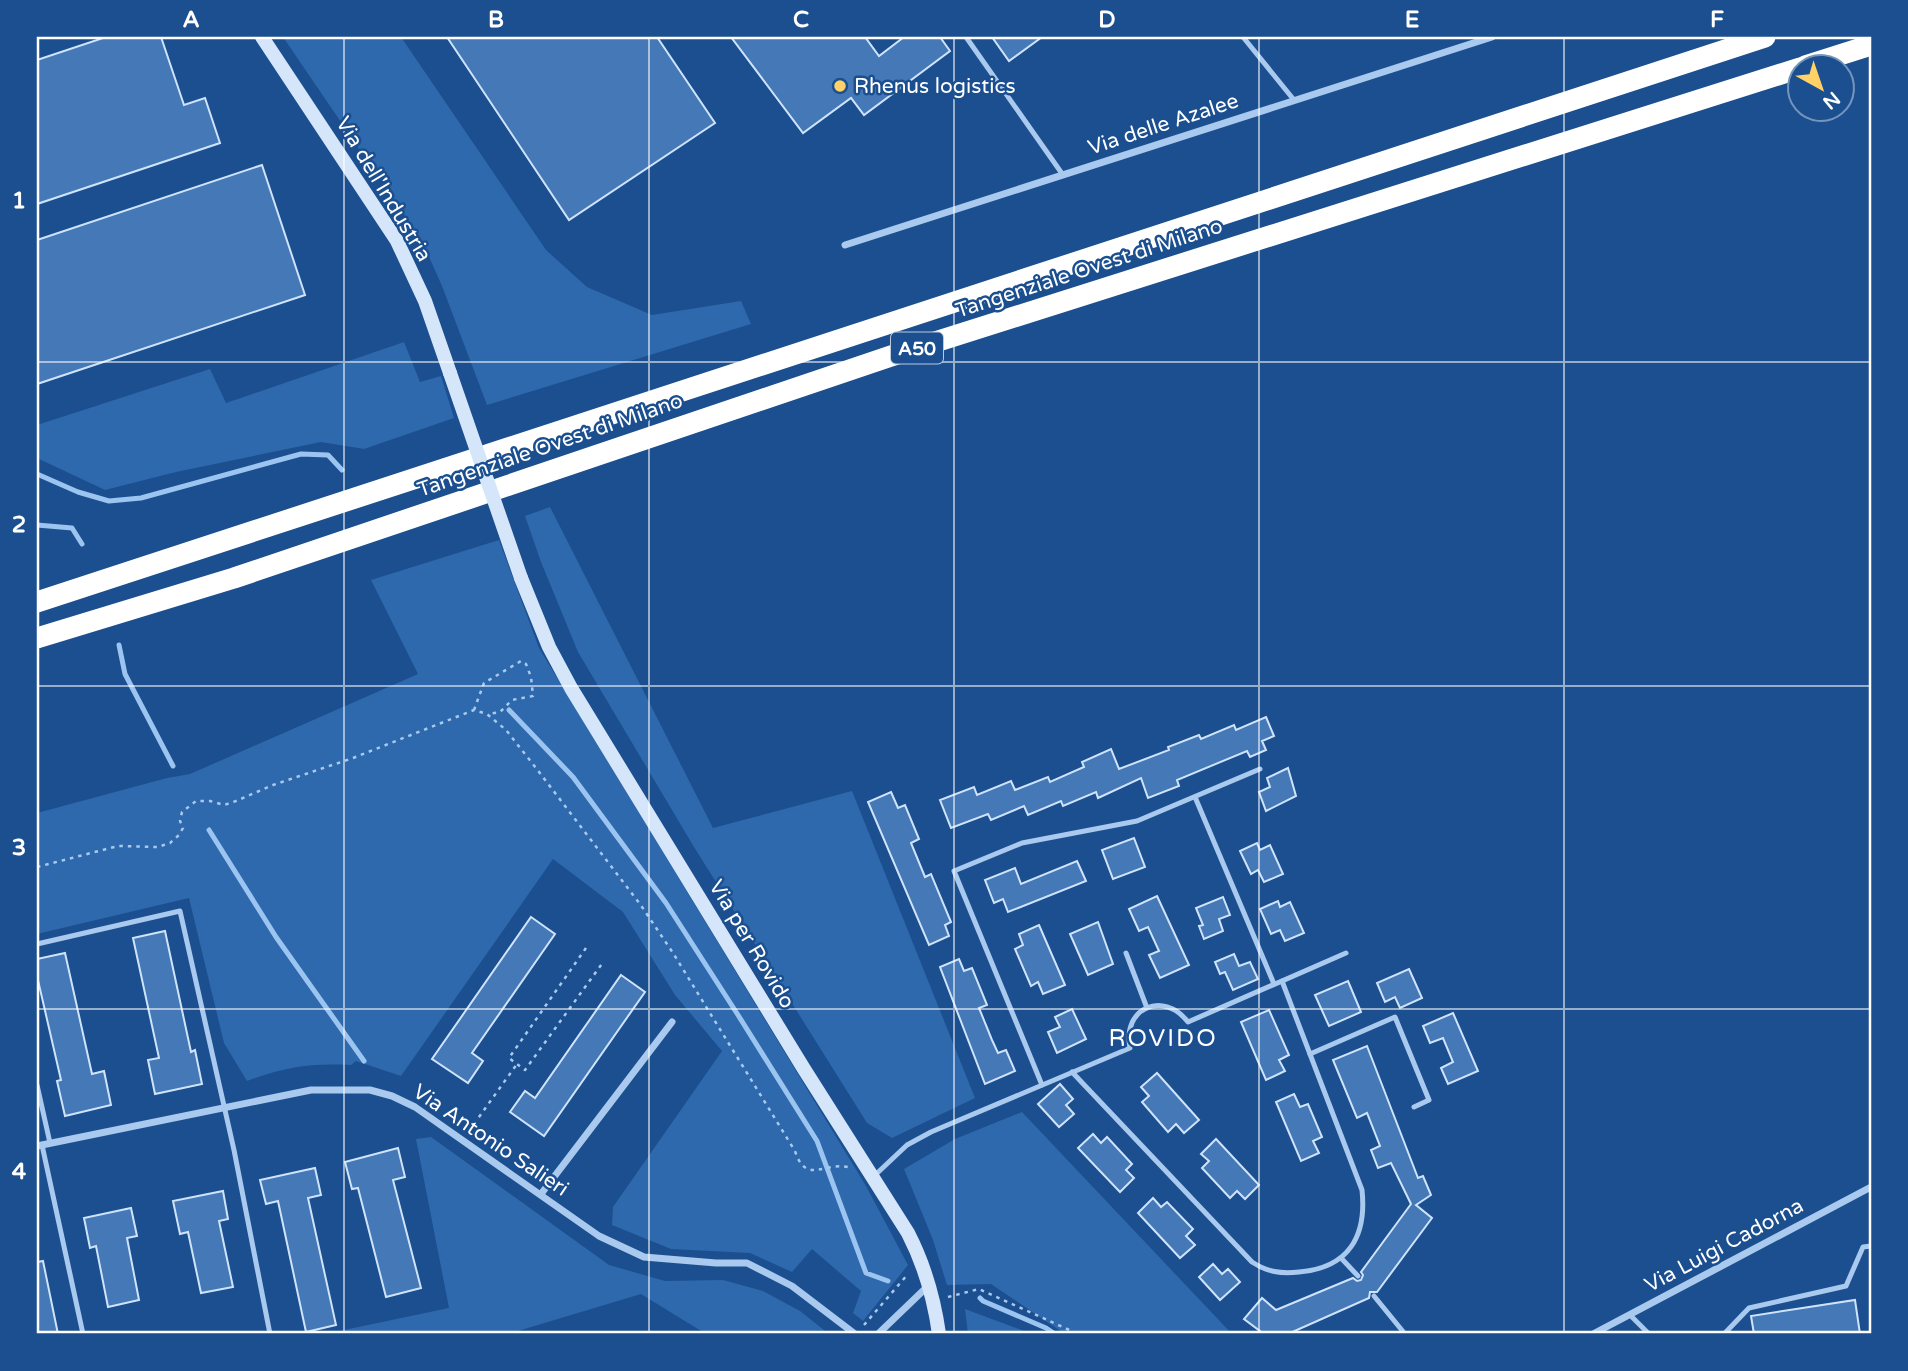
<svg xmlns="http://www.w3.org/2000/svg" width="1908" height="1371" viewBox="0 0 1908 1371" font-family="'Varela Round',sans-serif">
  <rect width="100%" height="100%" fill="#1b4f8f"/>
  <g fill="#2e69ad">
    <path d="M283,37H401L546,250L587,287L652,315L741,301L751,324L487,405L442,286L422,241Z"/>
    <path d="M404,342L420,382L441,376L454,418L364,449L321,442L176,472L105,490L37,458V425L210,369L226,403Z"/>
    <path d="M550,507L713,828L852,791L975,1098L892,1138L867,1123L694,847L578,652L541,562L525,516Z"/>
    <path d="M499,540L539,648L866,1186L908,1265L863,1321L853,1313L861,1291L812,1249L792,1272L750,1253L671,1249L612,1225L613,1207L722,1051L675,995L623,912L553,859L401,1076L356,1061L351,1065C309,1063 286,1067 247,1081L224,1043L189,898L37,934V813L167,778L190,774L418,674L371,580Z"/>
    <path d="M1022,1112L1232,1334H1065L991,1284L947,1285L933,1240L904,1169L955,1139Z"/>
    <path d="M431,1137L609,1265L665,1281L723,1280L763,1291L800,1311L829,1334H706L641,1294L508,1334H325L449,1308L416,1139Z"/>
    <path d="M965,1309L1027,1332L1030,1334H968Z"/>
  </g>
  <g fill="none" stroke-linecap="round" stroke-linejoin="round">
    <g stroke="#9cc4f0" stroke-width="5">
      <path d="M37,474L78,492L109,501L141,498L301,454L328,455L342,470"/>
      <path d="M37,525L72,528L82,544"/>
      <path d="M119,645L125,674L173,766"/>
      <path d="M509,710L573,777L666,903L738,1015L817,1141L866,1273L888,1281"/>
      <path d="M209,830L276,937L364,1061"/>
      <path d="M980,1298L983,1301L1046,1328L1055,1334"/>
    </g>
  </g>
  <g fill="#4478b7" stroke="#cfe3fa" stroke-width="2">
    <path d="M106,37H161L184,105L205,98L220,143L37,204V60Z"/>
    <path d="M447,37H657L715,123L569,220Z"/>
    <path d="M731,37H865L879,56L904,37H940L950,51L864,115L851,98L803,133Z"/>
    <path d="M992,37H1042L1009,61Z"/>
    <path d="M262,165L305,295L37,384V240Z"/>
    <path d="M1266,717L1274,736L1262,741L1266,750L1250,757L1247,751L1177,780L1179,786L1148,798L1141,778L1098,798L1096,792L1063,806L1061,801L1028,815L1024,806L991,820L988,814L951,828L940,800L974,787L977,795L1011,781L1015,790L1048,777L1050,782L1084,767L1082,762L1111,749L1119,769L1169,750L1168,747L1199,735L1201,739L1234,725L1236,730Z"/>
    <path d="M1288,768L1296,796L1266,811L1259,792L1270,787L1267,778Z"/>
    <path d="M891,792L898,808L905,805L919,839L911,843L925,877L931,874L951,922L945,925L949,936L929,945L868,802Z"/>
    <path d="M1134,838L1145,867L1113,879L1102,850Z"/>
    <path d="M1257,843L1260,850L1270,845L1283,874L1264,882L1258,870L1251,874L1240,851Z"/>
    <path d="M1077,861L1086,881L1008,912L1003,899L994,903L985,880L1015,868L1021,884Z"/>
    <path d="M1157,896L1189,965L1160,978L1149,955L1159,951L1148,927L1139,931L1129,909Z"/>
    <path d="M1223,897L1230,915L1219,919L1223,931L1204,939L1199,926L1203,925L1196,908Z"/>
    <path d="M1278,901L1280,907L1290,902L1304,933L1285,941L1280,930L1271,934L1260,909Z"/>
    <path d="M531,917L555,934L472,1053L483,1061L468,1083L432,1059Z"/>
    <path d="M1098,922L1113,964L1088,975L1070,934Z"/>
    <path d="M1039,925L1065,985L1043,994L1038,982L1031,986L1015,949L1023,945L1019,934Z"/>
    <path d="M165,931L191,1052L195,1050L202,1084L155,1094L148,1060L159,1058L133,938Z"/>
    <path d="M65,953L92,1074L104,1071L111,1105L65,1116L57,1081L61,1080L37,976V959Z"/>
    <path d="M1234,954L1239,966L1250,962L1258,979L1233,990L1225,972L1220,974L1215,962Z"/>
    <path d="M959,959L964,971L972,968L987,1005L979,1008L992,1040L998,1053L1006,1050L1015,1071L985,1084L940,967Z"/>
    <path d="M1409,969L1422,998L1400,1008L1395,997L1385,1002L1377,983Z"/>
    <path d="M621,975L645,992L544,1136L510,1112L525,1091L535,1098Z"/>
    <path d="M1348,981L1361,1012L1329,1026L1315,995Z"/>
    <path d="M1072,1009L1086,1039L1057,1053L1048,1032L1060,1027L1055,1017Z"/>
    <path d="M1269,1010L1289,1055L1279,1060L1285,1071L1266,1080L1241,1022Z"/>
    <path d="M1453,1013L1478,1071L1448,1084L1441,1068L1453,1062L1443,1038L1430,1043L1423,1026Z"/>
    <path d="M1367,1046L1418,1178L1423,1176L1431,1195L1416,1205L1432,1218L1377,1292H1370L1369,1298L1288,1334H1264L1244,1319L1262,1298L1276,1310L1353,1278L1357,1281L1361,1280L1363,1275L1361,1272L1411,1204L1391,1163L1378,1168L1371,1150L1380,1146L1367,1113L1357,1118L1333,1060Z"/>
    <path d="M1157,1073L1199,1120L1184,1133L1176,1124L1168,1132L1142,1102L1149,1096L1141,1087Z"/>
    <path d="M1060,1084L1073,1099L1066,1105L1074,1114L1059,1127L1038,1104Z"/>
    <path d="M1294,1094L1300,1107L1308,1104L1322,1137L1313,1141L1319,1153L1301,1161L1276,1102Z"/>
    <path d="M1093,1134L1101,1143L1107,1137L1132,1164L1126,1170L1134,1178L1120,1192L1078,1148Z"/>
    <path d="M1216,1139L1259,1185L1245,1199L1237,1191L1230,1198L1202,1168L1209,1161L1201,1154Z"/>
    <path d="M398,1148L405,1177L393,1180L421,1288L386,1297L358,1188L352,1189L345,1162Z"/>
    <path d="M315,1168L321,1195L308,1198L336,1325L306,1332L278,1201L266,1204L260,1180Z"/>
    <path d="M223,1191L228,1219L219,1221L233,1287L201,1293L188,1232L180,1234L173,1201Z"/>
    <path d="M1153,1198L1161,1207L1167,1202L1193,1229L1186,1236L1195,1245L1180,1258L1138,1213Z"/>
    <path d="M131,1208L137,1236L127,1238L139,1300L108,1307L96,1246L90,1248L84,1218Z"/>
    <path d="M43,1261L58,1334H37V1262Z"/>
    <path d="M1213,1264L1222,1274L1228,1269L1240,1282L1220,1300L1199,1277Z"/>
    <path d="M1855,1300L1860,1334H1754L1751,1316Z"/>
  </g>
  <g fill="none" stroke-linecap="round" stroke-linejoin="round">
    <g stroke="#a9c9ee" stroke-width="2.5" stroke-dasharray="3.5 5" stroke-linecap="butt">
      <path d="M474,710L484,683L521,661L526,664L531,677L533,696L512,700L500,712L488,714"/>
      <path d="M37,867L118,846L158,847L170,843L179,835L183,828L180,821L182,812L196,801H210L224,805L236,801L273,785L353,758L474,710L487,714L506,730L536,768L640,904L673,953L795,1151C806,1185 824,1162 848,1167"/>
      <path d="M586,948L509,1058L525,1070L604,961"/>
      <path d="M469,1131L517,1064"/>
      <path d="M948,1297L979,1289L1078,1334"/>
      <path d="M864,1325L908,1274"/>
    </g>
    <g stroke="#a9c9ee" stroke-width="5">
      <path d="M966,37L1063,175"/>
      <path d="M1243,37L1294,100"/>
      <path d="M1195,797L1274,984"/>
      <path d="M37,944L180,911L234,1150L270,1334"/>
      <path d="M1126,953L1147,1008"/>
      <path d="M1310,1054L1395,1017L1429,1100L1414,1107"/>
      <path d="M1072,1072L1252,1262C1267,1272 1281,1274 1299,1272C1348,1268 1367,1237 1362,1190L1282,981"/>
      <path d="M37,1085L50,1143"/>
      <path d="M1042,1085L954,871L1022,843L1137,821L1260,769"/>
      <path d="M42,1145L83,1334"/>
      <path d="M873,1177L907,1145L931,1132L1130,1048C1122,1008 1163,990 1188,1022L1346,953"/>
      <path d="M1341,1258L1358,1276"/>
      <path d="M1374,1296L1405,1334"/>
      <path d="M1630,1315L1649,1334"/>
      <path d="M1724,1334L1749,1308L1846,1286L1863,1247L1871,1246"/>
    </g>
    <g stroke="#a9c9ee" stroke-width="7">
      <path d="M845,245L1492,37"/>
      <path d="M37,1146L311,1090H370L392,1096L415,1107L599,1236L644,1257L716,1263H747L792,1286L855,1334"/>
      <path d="M541,1194L672,1022"/>
      <path d="M878,1334L929,1285"/>
      <path d="M1593,1334L1871,1187"/>
    </g>
    <g stroke="#d6e6fa" stroke-width="14">
      <path d="M262,37L397,241L425,301L450,373"/>
      <path d="M521,578L549,647L571,688L804,1069L908,1233C925,1266 934,1298 939,1334"/>
    </g>
    <g stroke="#fff" stroke-width="21">
      <path d="M1805,66L1871,45"/>
      <path d="M37,602L1765,37"/>
      <path d="M37,638L234,578L891,356L1800,68"/>
    </g>
    <path stroke="#d6e6fa" stroke-width="14" d="M450,373L521,578"/>
  </g>
  <path fill="none" stroke="#fff" stroke-width="2" stroke-opacity="0.55" d="M344,37V1334M649,37V1334M954,37V1334M1259,37V1334M1564,37V1334M37,362H1871M37,686H1871M37,1009H1871"/>
  <circle fill="#ffd166" stroke="#1b4f8f" stroke-width="2.5" cx="840" cy="86" r="7"/>
  <g text-anchor="middle" stroke-width="5" stroke-linejoin="round" paint-order="stroke">
    <rect fill="#1b4f8f" stroke="#bbcadd" stroke-width="2" x="891" y="332.5" width="52" height="31" rx="5"/>
    <g font-size="19" font-weight="bold" fill="#fff">
      <text x="917" y="355">A50</text>
    </g>
    <g font-size="21" fill="#fff" stroke="#1b4f8f" text-anchor="start">
      <text x="854" y="93">Rhenus logistics</text>
    </g>
    <g font-size="21" fill="#fff" stroke="#1b4f8f">
      <text transform="translate(1163 124) rotate(-18)" y="7">Via delle Azalee</text>
      <text transform="translate(384 189) rotate(59)" y="7">Via dell'Industria</text>
      <text transform="translate(1089 268) rotate(-18)" y="7">Tangenziale Ovest di Milano</text>
      <text transform="translate(550 445) rotate(-19)" y="7">Tangenziale Ovest di Milano</text>
      <text transform="translate(752 944) rotate(59)" y="7">Via per Rovido</text>
      <text transform="translate(491 1140) rotate(34)" y="7">Via Antonio Salieri</text>
      <text transform="translate(1724 1245) rotate(-28)" y="7">Via Luigi Cadorna</text>
    </g>
    <g font-size="24" letter-spacing="2" fill="#fff" stroke="#1b4f8f">
      <text x="1163" y="1046">ROVIDO</text>
    </g>
  </g>
  <rect width="1908" height="1371" fill="none" stroke="#1b4f8f" stroke-width="77"/>
  <g transform="translate(1821 88) rotate(140)"><circle r="33" fill="#1b4f8f" stroke="#7695bc" stroke-width="2"/>
  <path d="M0-5L12 26L0 18L-12 26Z" fill="#ffd166"/>
  <text y="-10" font-size="19" font-weight="bold" text-anchor="middle" fill="#ffffff">N</text>
  </g>
  <rect x="38" y="38" width="1832" height="1294" fill="none" stroke="#fff" stroke-width="2.5"/>
  <g font-size="23" text-anchor="middle" font-weight="bold" fill="#fff">
    <text x="191" y="27">A</text>
    <text x="496" y="27">B</text>
    <text x="801" y="27">C</text>
    <text x="1107" y="27">D</text>
    <text x="1412" y="27">E</text>
    <text x="1717" y="27">F</text>
    <text x="19" y="208">1</text>
    <text x="19" y="532">2</text>
    <text x="19" y="855">3</text>
    <text x="19" y="1179">4</text>
  </g>
</svg>
